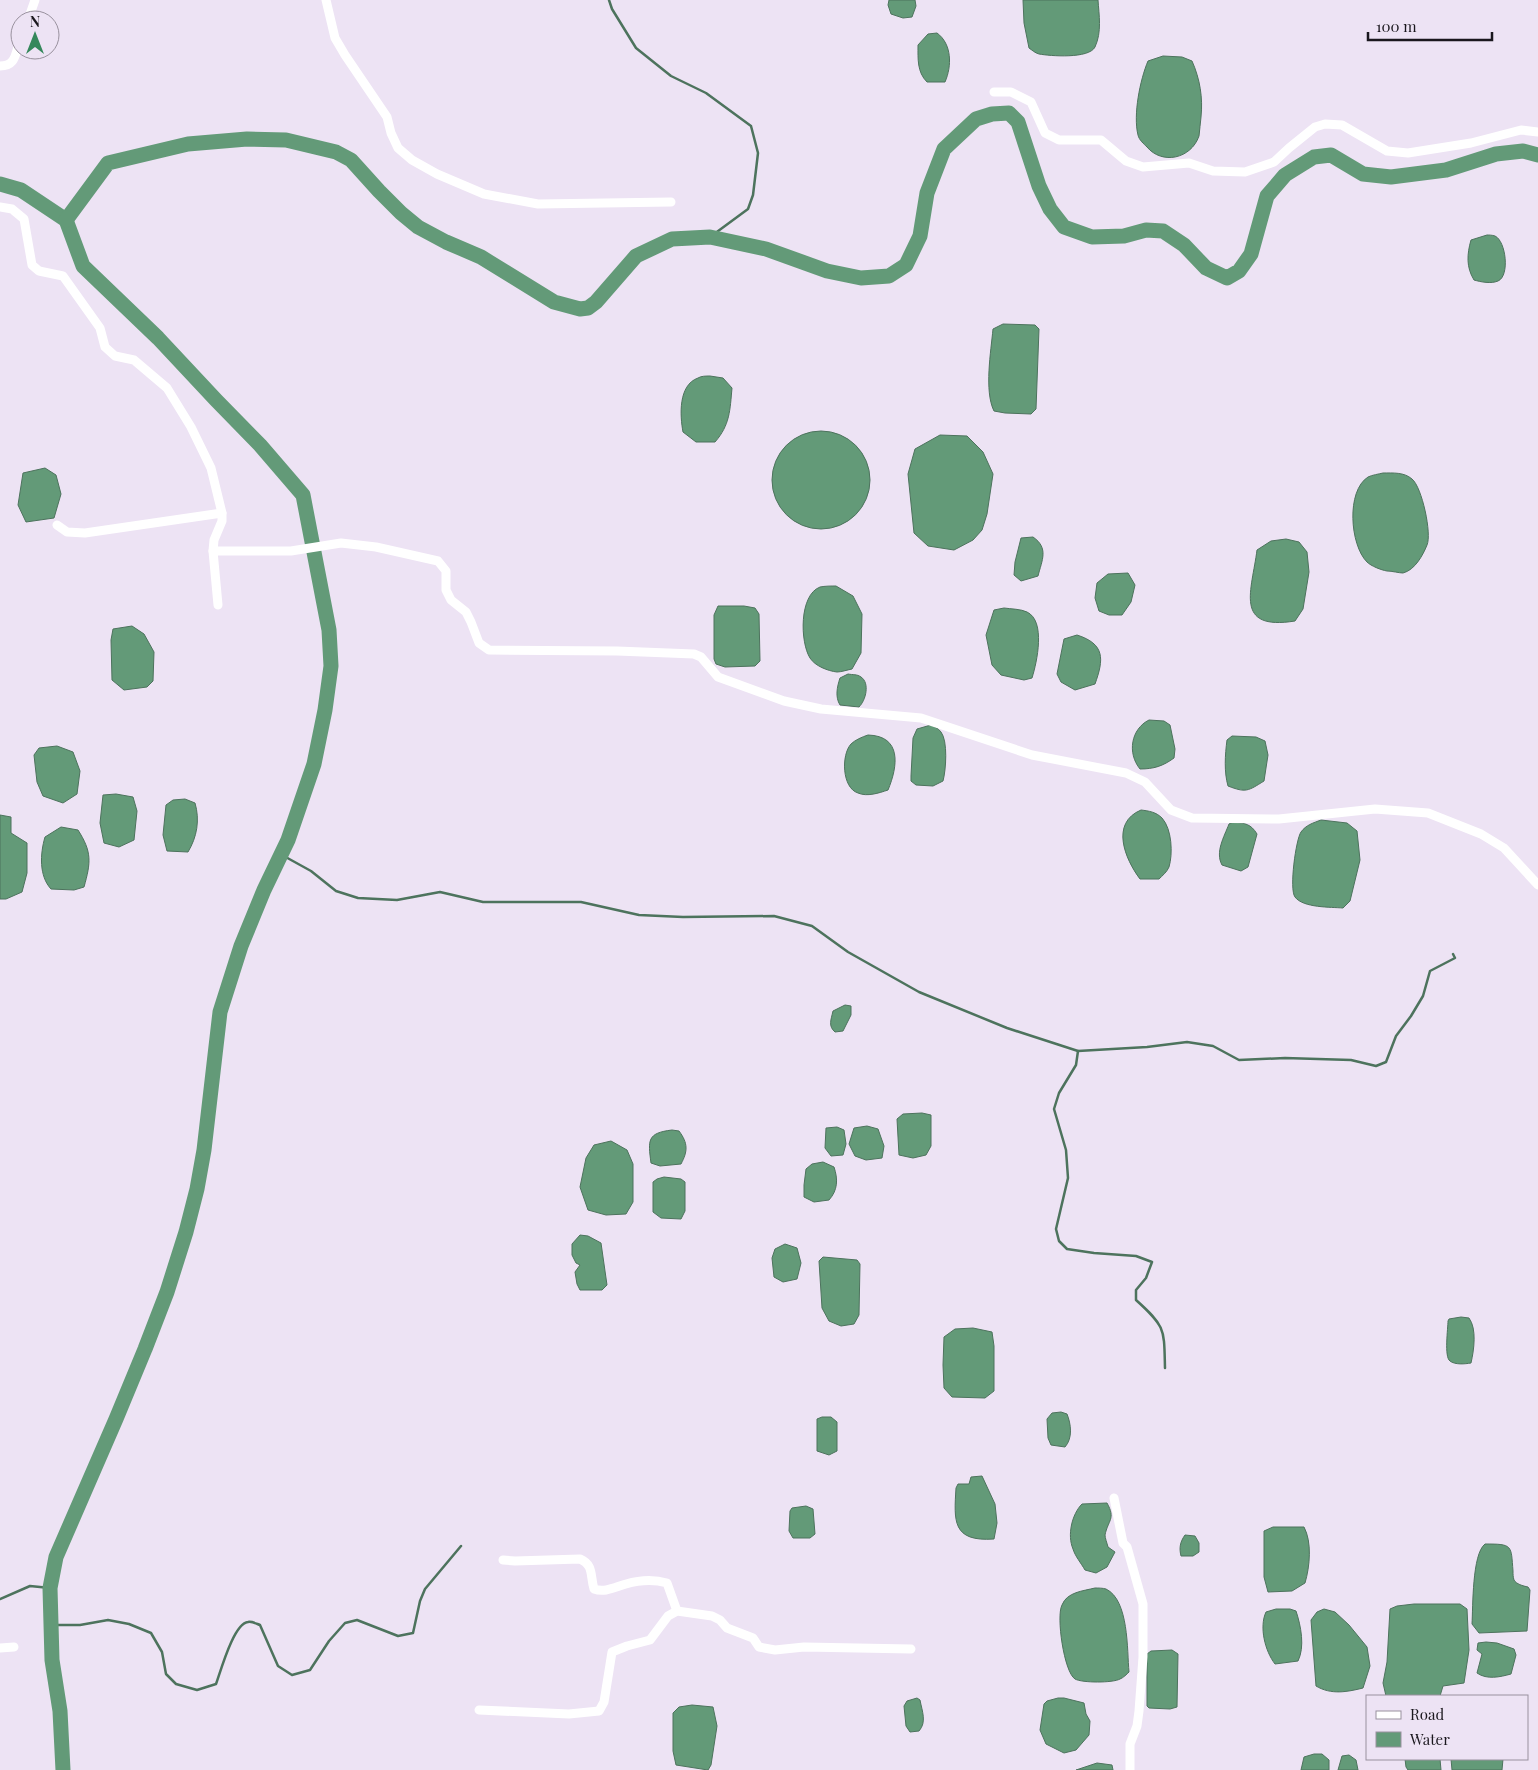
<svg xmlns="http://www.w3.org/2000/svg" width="1538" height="1770" viewBox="0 0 1538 1770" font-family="'Playfair Display',serif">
  <rect width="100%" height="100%" fill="#ede3f4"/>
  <g fill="#639a78" stroke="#4d735d">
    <path d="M889,0H915L916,6L912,17L903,18L891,14L888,5Z"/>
    <path d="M1023,0H1098C1099,15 1102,32 1095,47C1089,59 1050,56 1039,54C1035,53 1032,50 1029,48L1024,23Z"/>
    <path d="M937,33C952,44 952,66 945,82H927C917,72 918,59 918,45L928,34Z"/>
    <path d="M1163,56L1182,57L1192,61C1200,79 1203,98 1201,117C1200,123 1200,130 1199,136C1191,159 1162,165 1147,147C1144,144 1139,140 1138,135C1133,115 1140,80 1148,61Z"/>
    <path d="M1487,235C1489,235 1492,235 1495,236C1506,241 1510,276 1498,281C1491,284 1481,282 1474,280C1466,267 1467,254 1471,240Z"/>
    <path d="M1003,324L1035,325L1039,329L1036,409L1031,414L1005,413L994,411C984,391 991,351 993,329Z"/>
    <path d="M710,376L723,378L732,388C730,410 730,425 715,442H696L683,432C680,416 678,385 698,378C701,376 706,376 710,376Z"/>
    <circle cx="821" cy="480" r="49"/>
    <path d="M940,435L967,436L983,452L993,474L987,514L982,530L973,540L954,550L928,546L914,533L908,474L915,449Z"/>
    <path d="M45,468L56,475L61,494L54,518L26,522L18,505L23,473Z"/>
    <path d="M1383,473C1393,473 1404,472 1412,479C1422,487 1432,534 1427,545C1423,555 1415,570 1403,573C1399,573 1392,571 1387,571C1381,570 1371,566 1367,562C1350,545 1346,491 1368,477C1372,475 1379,474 1383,473Z"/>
    <path d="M1033,537C1049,548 1042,560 1038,576L1021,581L1014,575L1015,562L1021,538Z"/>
    <path d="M1286,539L1299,542L1307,552L1309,572L1303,609L1295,621C1233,631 1252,590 1257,550L1271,541Z"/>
    <path d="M1128,573L1135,585L1131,602L1122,615H1109L1099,611L1095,598L1097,583L1108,574Z"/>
    <path d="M836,586L853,596L862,614L861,653L852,669C847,670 841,672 837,672C828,671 815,666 810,658C800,642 799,595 820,587C825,586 831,586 836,586Z"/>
    <path d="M718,606H744L755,608L759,614L760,661L755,666L725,667L716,664L714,659V615Z"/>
    <path d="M1004,608C1011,609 1021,609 1027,612C1046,621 1037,662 1032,678L1024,680L1001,675L992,665L986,635L994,610Z"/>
    <path d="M132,626L144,634L154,652L153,681L147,687L124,690L112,680L111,640L113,629Z"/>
    <path d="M1077,635C1105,644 1104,659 1095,684L1075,690L1061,682L1057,674L1064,639Z"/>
    <path d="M848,674C853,675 857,674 861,677C870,683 866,700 859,707L840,705C835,697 837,687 840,678Z"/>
    <path d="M1149,720L1164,721L1170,725L1175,749L1174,758C1163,766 1154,769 1140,769C1127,753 1131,729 1149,720Z"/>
    <path d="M931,725C935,727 938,728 941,732C948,741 946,770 943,781L933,786L916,785L911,781V776L913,738L917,729Z"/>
    <path d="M868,735C902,736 898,766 888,790C879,793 867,797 858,793C842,788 841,755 851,744C855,740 862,737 868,735Z"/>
    <path d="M1232,736L1256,737L1265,741L1268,755L1264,781C1248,791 1246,793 1228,786C1224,772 1225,755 1227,740Z"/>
    <path d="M57,746L73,752L80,771L77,794L63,803L43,796L37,782L34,755L39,748Z"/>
    <path d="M116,794L133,797L137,811L134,840L119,847L104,843L100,823L103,795Z"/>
    <path d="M185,799L195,803C200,820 197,837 188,852L167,851L163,835L166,805L173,800Z"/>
    <path d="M1141,810C1149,811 1156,812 1162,818C1172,829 1173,854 1169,867C1167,872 1162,876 1159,879H1140C1125,859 1110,823 1141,810Z"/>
    <path d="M0,815L11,817V833L27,843V873L22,892L6,899H0Z"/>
    <path d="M1321,820L1347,823L1357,831L1360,860L1350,901L1343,908C1331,907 1303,908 1295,897C1289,889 1296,839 1301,832C1306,825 1313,823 1321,820Z"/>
    <path d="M1233,822C1245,823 1251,824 1257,834L1248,867L1241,871L1222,865C1215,852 1224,837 1229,824Z"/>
    <path d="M61,827L78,830C92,852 91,862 84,887L74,890L51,889C39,876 40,854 45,837Z"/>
    <path d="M845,1005L851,1006V1015L843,1031L835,1032C828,1026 831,1020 833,1011Z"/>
    <path d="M922,1113L931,1115V1146L926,1155L913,1158L899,1155L897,1119L903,1114Z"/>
    <path d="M867,1126L878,1129L884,1146L882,1158L866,1160L855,1156L849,1144L854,1128Z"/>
    <path d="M837,1127L844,1130L846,1144L843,1155L831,1156L825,1148L826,1128Z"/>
    <path d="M672,1130L679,1131C688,1143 688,1151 681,1164L660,1166L651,1163C648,1140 647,1133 672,1130Z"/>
    <path d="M611,1141L627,1150L633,1164V1202L626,1214L606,1215L588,1210L580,1187L586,1158L594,1145Z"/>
    <path d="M823,1162L834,1167C838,1179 838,1190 829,1200L814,1202L804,1197V1185L806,1169L812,1164Z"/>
    <path d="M664,1177L681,1179L685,1182V1211L681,1219L661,1218L653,1212V1182L657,1179Z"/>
    <path d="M580,1235L588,1236L601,1243L607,1285L602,1290H580L577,1284L575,1272L580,1265L576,1263L572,1255V1244Z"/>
    <path d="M785,1244L797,1248L801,1263L797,1279L783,1282L774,1277L772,1258L775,1249Z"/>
    <path d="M823,1257L857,1260L860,1264L859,1315L854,1324L841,1326L829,1321L822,1308L819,1261Z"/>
    <path d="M1461,1317L1469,1318C1477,1329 1474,1350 1471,1363C1465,1364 1455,1365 1450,1361C1444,1357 1448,1328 1448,1321L1449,1319Z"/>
    <path d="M973,1328L992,1332L994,1346V1391L985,1398L952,1397L944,1388L943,1365L944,1337L955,1329Z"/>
    <path d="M1061,1412L1067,1414C1071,1424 1073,1438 1065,1447L1051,1445L1048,1438L1047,1419L1052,1413Z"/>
    <path d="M822,1417H831L837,1422V1451L829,1455L817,1451V1419Z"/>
    <path d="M982,1476L995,1504L997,1523L994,1539C952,1542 954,1521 956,1488L958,1484H969L971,1477Z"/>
    <path d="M1107,1503C1116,1519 1108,1520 1105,1535C1105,1538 1107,1543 1108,1547L1115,1552L1107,1567L1096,1573L1085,1570C1081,1563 1075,1556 1073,1549C1067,1535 1072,1514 1082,1504Z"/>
    <path d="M806,1506L813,1509L815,1534L810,1538H793L789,1531L790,1511L792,1508Z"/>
    <path d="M1273,1527H1304C1312,1542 1310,1566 1305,1583L1292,1591L1268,1592L1264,1577V1531Z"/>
    <path d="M1185,1535L1195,1536L1199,1543V1552L1193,1556H1181C1179,1548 1180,1542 1185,1535Z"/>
    <path d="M1485,1544C1513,1544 1511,1545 1513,1571C1513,1574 1513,1577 1514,1580C1516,1584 1523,1586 1528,1587L1530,1590L1527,1631L1479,1633L1472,1624C1473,1607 1472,1554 1485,1544Z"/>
    <path d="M1095,1588C1098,1588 1103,1588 1106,1589C1129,1600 1127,1650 1129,1672C1127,1674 1123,1678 1120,1679C1113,1683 1082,1683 1075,1679C1064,1672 1056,1616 1062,1605C1067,1592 1083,1591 1095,1588Z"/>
    <path d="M1414,1604H1460L1467,1609L1469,1650L1464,1683L1443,1686L1440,1696H1386L1383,1683L1387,1662L1390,1609L1397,1606Z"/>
    <path d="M1276,1609H1290L1296,1611C1301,1626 1305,1647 1298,1661L1275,1664C1265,1651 1259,1627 1266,1612Z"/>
    <path d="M1324,1609L1335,1612L1349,1625L1367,1647L1370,1666L1363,1688C1347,1692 1331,1695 1316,1686L1311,1620L1317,1612Z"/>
    <path d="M1486,1642L1497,1643L1514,1649L1516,1655L1511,1674C1500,1677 1487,1680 1477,1673L1482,1654L1477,1650L1478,1643Z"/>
    <path d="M1172,1650L1178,1654L1177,1707L1170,1709L1149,1708L1147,1706V1654L1151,1651Z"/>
    <path d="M917,1698L920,1700C922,1711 927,1722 919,1731L910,1732L906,1726L904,1706L907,1701Z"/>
    <path d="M1058,1698H1064L1084,1703L1086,1714L1090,1721L1089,1735L1076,1750L1064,1753L1046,1744L1040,1730L1044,1704L1047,1701Z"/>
    <path d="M692,1705L713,1707L717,1726L711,1765L708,1770L676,1765L673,1751V1713L679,1707Z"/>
    <path d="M1314,1754H1322L1329,1760V1770H1301L1304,1757Z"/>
    <path d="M1349,1755L1356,1760L1358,1770H1338L1342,1756Z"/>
    <path d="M1405,1759H1440L1441,1770H1408L1406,1767Z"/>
    <path d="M1451,1759H1503L1502,1770H1452Z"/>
    <path d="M1097,1763L1112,1765L1113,1770H1076Z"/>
  </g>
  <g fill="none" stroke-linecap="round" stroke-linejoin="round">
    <g stroke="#4d735d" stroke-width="2.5">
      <path d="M609,0L612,9L636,48L671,76L706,93L751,126L758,153L753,195L748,209L710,237"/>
      <path d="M282,855L311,871L336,891L358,898L397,900L440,892L483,902H581L639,915L683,917L774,916L812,926L848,952L919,992L1007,1028L1078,1051L1147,1047L1187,1042L1213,1046L1239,1060L1285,1058L1351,1060L1376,1066L1386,1062L1396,1036L1411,1016L1423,996L1430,971L1455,958L1453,954"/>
      <path d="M1078,1051L1076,1065L1059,1093L1054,1109L1066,1150L1068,1178L1056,1229L1059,1241L1067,1249L1094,1253L1136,1256L1152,1262L1146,1278L1136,1290V1300C1166,1327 1164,1329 1165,1368"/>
      <path d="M0,1599L30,1586L50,1588"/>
      <path d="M51,1625H80L108,1620L129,1624L151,1633L162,1652L166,1674L176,1684L197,1690L216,1684C221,1670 234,1623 248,1622C252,1621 257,1624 260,1625L278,1666L292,1675L310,1670L329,1641L345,1623L357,1620L398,1636L413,1633L420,1601L425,1589L461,1546"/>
    </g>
    <g stroke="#639a78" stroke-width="15">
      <path d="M0,184L21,190L66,220L83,266L158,338L216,400L260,445L303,495L329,630L331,666L325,710L314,764L288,840L264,890L241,946L220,1012L204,1150L197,1189L186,1232L167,1292L145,1349L116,1419L56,1557L50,1588L52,1660L60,1711L63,1770"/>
      <path d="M66,220L108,163L188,144L247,139L286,140L336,152L351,160L379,191L401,213L418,227L446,242L481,257L554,302L580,309L588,308L596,302L636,256L672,239L710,237L766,249L827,271L861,278L889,276L906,265L920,236L927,193L944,149L976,119L992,114L1009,113L1018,122L1039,186L1050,209L1064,227L1092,237L1124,236L1146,230L1163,231L1184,245L1206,268L1227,278L1239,271L1251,254L1267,196L1285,175L1314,157L1331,155L1363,174L1391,177L1446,170L1496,154L1523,151L1538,155"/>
    </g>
    <g stroke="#fff" stroke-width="9">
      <path d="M326,0L335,38L345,55L387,117L391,133L398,148L412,160L437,174L484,194L538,204L671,202"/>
      <path d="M28,20L35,0"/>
      <path d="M0,66C16,66 15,54 20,41"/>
      <path d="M994,92H1011L1031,102L1045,133L1059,140H1101L1126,161L1143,167L1189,163L1213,171L1245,172L1274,162L1289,148L1315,127L1325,124L1342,125L1387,151L1408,153L1471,143L1521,130L1538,132"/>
      <path d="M0,207L12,209L24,219L32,265L39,271L63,276L100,328L105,347L115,356L134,360L167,388L191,427L211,468L222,513V521L214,540L213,551L218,605"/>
      <path d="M57,525L67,532L85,533L222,513"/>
      <path d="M213,551H291L341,543L376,547L438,561L446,571V590L451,600L466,612L471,622L479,643L489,650L617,651L694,654L701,657L718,677L784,701L821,709L921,718L1032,755L1126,773L1145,782L1171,810L1192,818L1279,819L1375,809L1428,813L1481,834L1504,848L1538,885"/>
      <path d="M1114,1498L1123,1543L1127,1547L1143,1604V1657L1139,1711L1137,1726L1130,1744V1770"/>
      <path d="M503,1560L515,1561L580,1559C594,1565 590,1576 594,1589C605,1593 615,1587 626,1584C640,1580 653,1579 667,1583L677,1611"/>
      <path d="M0,1648L14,1647"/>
      <path d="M479,1710L569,1714L599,1711L604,1702L612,1652L627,1646L650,1640L668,1616L677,1611L712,1616L720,1620L727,1628L753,1638L759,1647L775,1650L804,1647L911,1649"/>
    </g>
  </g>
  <rect x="1366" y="1695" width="162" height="65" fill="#ede3f4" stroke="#99919e"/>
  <rect x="1376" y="1711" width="25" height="8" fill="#ffffff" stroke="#99919e"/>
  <text x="1410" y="1720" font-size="15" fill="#1a171d">Road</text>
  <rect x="1376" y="1732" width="25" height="15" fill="#639a78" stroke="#99919e"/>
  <text x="1410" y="1745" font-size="15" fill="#1a171d">Water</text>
  <g transform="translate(35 35)"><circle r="24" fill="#ede3f4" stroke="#99919e"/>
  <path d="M0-4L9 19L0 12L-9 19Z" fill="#35885b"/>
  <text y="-8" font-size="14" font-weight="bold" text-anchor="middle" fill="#1a171d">N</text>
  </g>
  <path d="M1368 32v8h124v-8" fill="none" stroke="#1a171d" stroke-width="2.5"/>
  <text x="1376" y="32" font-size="15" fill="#1a171d" stroke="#ede3f4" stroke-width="4" paint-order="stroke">100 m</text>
</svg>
